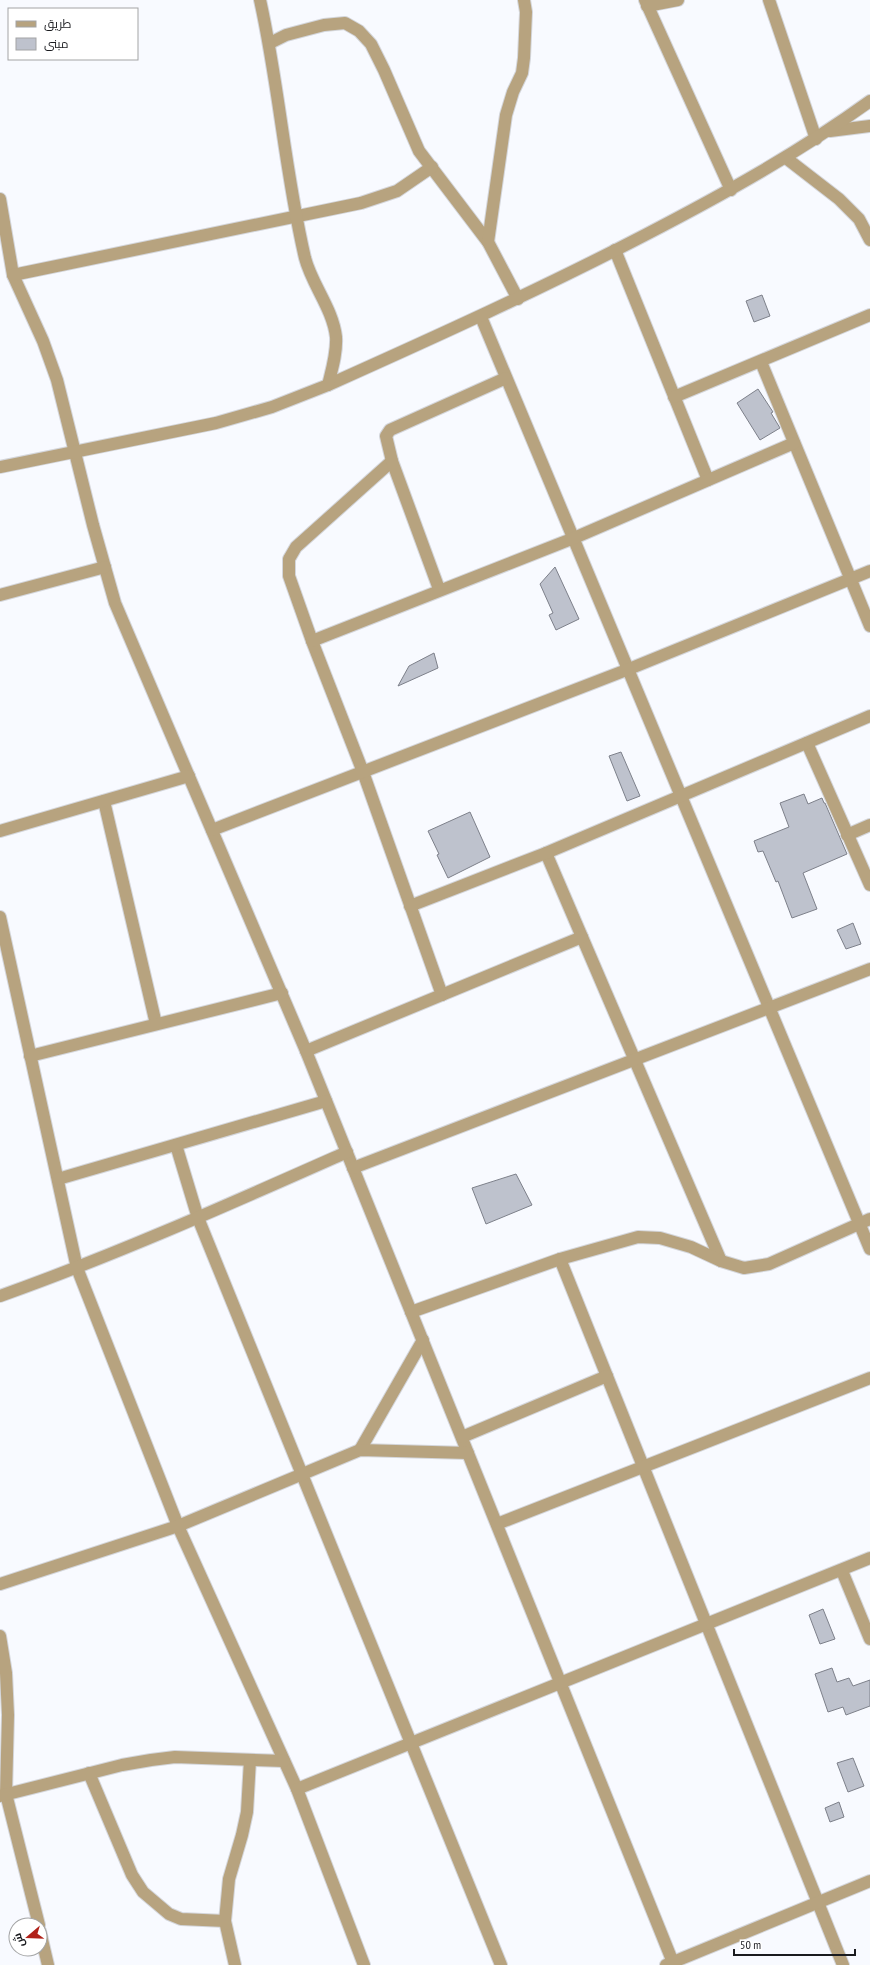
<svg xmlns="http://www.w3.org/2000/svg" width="870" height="1965" viewBox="0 0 870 1965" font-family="'PT Sans Narrow',Cairo,sans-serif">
  <rect width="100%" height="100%" fill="#f8faff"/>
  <g fill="#bec2cd" stroke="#7d808a">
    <path d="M762,295L770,316L754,322L746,301Z"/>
    <path d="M758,389L773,412L771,413L780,428L760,440L737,403Z"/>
    <path d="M555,567L579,619L556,630L549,615L553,613L540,584Z"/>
    <path d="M434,653L438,668L398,686L409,666Z"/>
    <path d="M621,752L640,796L627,801L609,756Z"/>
    <path d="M804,794L808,804L822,798L824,803H825L847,854L803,873L817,909L792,918L778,881L776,882L763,851L758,852L754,841L789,827L780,803Z"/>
    <path d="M470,812L490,857L448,878L437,855L439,854L428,831Z"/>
    <path d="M853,923L861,944L846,949L837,930Z"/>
    <path d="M516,1174L532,1205L486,1224L472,1188Z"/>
    <path d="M823,1609L835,1639L820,1644L809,1615Z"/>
    <path d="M832,1668L837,1682L849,1678L853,1686L870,1680V1706L846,1715L843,1707L828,1712L815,1674Z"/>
    <path d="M853,1758L864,1786L848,1792L837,1763Z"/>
    <path d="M839,1802L844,1817L830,1822L825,1808Z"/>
  </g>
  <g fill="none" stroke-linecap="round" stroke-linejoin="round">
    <defs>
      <g id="minor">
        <path d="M645,0L731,190"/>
        <path d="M769,0L816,139"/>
        <path d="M647,6L678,0"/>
        <path d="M270,43L286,35L324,25L345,23L359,31L371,44L384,70L419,151L488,242L518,299"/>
        <path d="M830,131L870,126"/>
        <path d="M786,158L839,199L859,219L870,240"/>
        <path d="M0,199L13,275L43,341L57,380L93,525L115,603L306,1051L674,1965"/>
        <path d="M488,242L506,115L513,92L522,73L524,58L526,12L524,0"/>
        <path d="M615,250L708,480"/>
        <path d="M13,275L361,203L397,191L432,167"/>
        <path d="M481,317L870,1249"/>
        <path d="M761,362L870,626"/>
        <path d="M328,385C435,337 541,289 645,235C724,194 798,153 870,101"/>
        <path d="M674,397L870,315"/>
        <path d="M392,461L296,547L289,559V576L312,641L363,772L442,995"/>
        <path d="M0,467L216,423L272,407L328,385C332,369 337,353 336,337C333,309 312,285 305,258C285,173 279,85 260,0"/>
        <path d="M439,589L392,461L386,436L390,430L506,378"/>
        <path d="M0,595L105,567"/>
        <path d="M312,641L574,538L794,443"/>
        <path d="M807,743L870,885"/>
        <path d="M104,801L156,1024"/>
        <path d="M212,830L629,669L870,571"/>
        <path d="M0,831L189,776"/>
        <path d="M847,835L870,825"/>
        <path d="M546,853L721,1261"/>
        <path d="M410,906L546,853L870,716"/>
        <path d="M0,917L77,1268L178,1526L297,1789L364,1965"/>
        <path d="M306,1051L582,937"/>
        <path d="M30,1056L282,993"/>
        <path d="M176,1145L198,1218L501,1965"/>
        <path d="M353,1168L870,969"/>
        <path d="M58,1179L326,1101"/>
        <path d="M560,1259L843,1965"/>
        <path d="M0,1296C118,1254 232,1203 347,1152"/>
        <path d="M411,1312L560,1259L638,1237L660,1238L691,1247L721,1261L744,1268L769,1264L870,1219"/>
        <path d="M462,1437L607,1376"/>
        <path d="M360,1450L423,1340"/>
        <path d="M497,1524L870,1378"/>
        <path d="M842,1571L870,1639"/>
        <path d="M0,1584L178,1526L360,1450L468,1453"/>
        <path d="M0,1636L6,1673L8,1715L6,1794L39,1925"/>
        <path d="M89,1773L132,1875L143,1892L169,1914L181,1919L225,1921"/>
        <path d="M297,1789L870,1558"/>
        <path d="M0,1796L122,1765L151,1760L175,1757L284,1761"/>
        <path d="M40,1931L48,1965"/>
        <path d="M235,1965L225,1921L229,1879L242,1835L247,1812L250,1760"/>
        <path d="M666,1965L870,1881"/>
      </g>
    </defs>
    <use href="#minor" stroke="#d4d6db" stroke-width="14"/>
    <use href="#minor" stroke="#b7a37f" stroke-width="12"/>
  </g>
  <rect x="8" y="8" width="130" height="52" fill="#ffffff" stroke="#a3a4a5"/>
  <rect x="16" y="21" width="20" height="6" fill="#b7a37f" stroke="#a3a4a5"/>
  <text x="44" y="28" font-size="12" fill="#1a1b1f">طريق</text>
  <rect x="16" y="38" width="20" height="12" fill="#bec2cd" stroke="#a3a4a5"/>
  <text x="44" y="48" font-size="12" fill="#1a1b1f">مبنى</text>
  <g transform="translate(28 1937) rotate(251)"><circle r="19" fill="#ffffff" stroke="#a3a4a5"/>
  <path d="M0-3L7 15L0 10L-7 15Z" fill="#b12119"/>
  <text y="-6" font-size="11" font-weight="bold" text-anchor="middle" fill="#1a1b1f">ش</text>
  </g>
  <path d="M734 1949v6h121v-6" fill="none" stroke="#1a1b1f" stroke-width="2"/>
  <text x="740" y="1949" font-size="12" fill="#1a1b1f" stroke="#ffffff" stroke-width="3" paint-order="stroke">50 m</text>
</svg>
